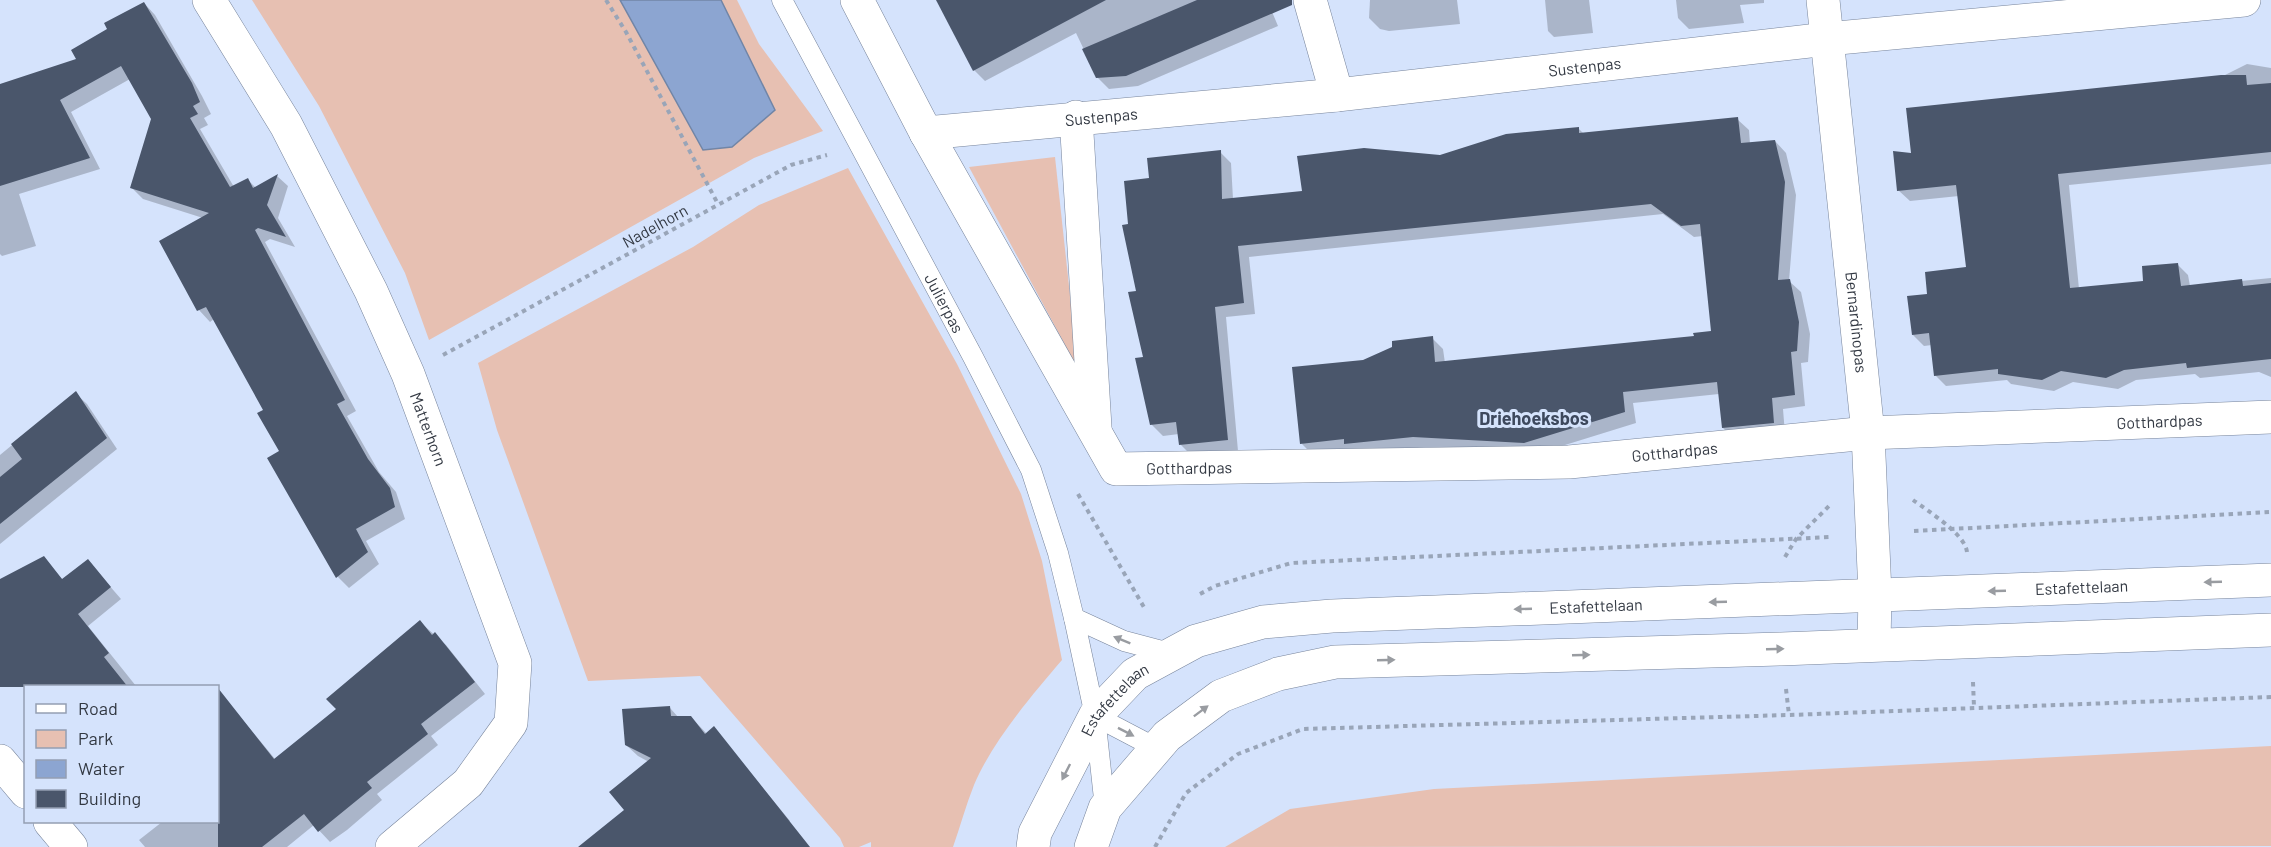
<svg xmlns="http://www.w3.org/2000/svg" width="2271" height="847" viewBox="0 0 2271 847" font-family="Barlow,sans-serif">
  <rect width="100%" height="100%" fill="#d5e3fc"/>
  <g fill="#e7c0b2">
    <path d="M252,0H620L703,150L775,110L721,0H737L759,44L823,131L754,158L429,340L405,273L319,106Z"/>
    <path d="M1055,157L1078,369L969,167Z"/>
    <path d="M848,168L957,364L1021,494L1042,561L1062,660C1032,695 992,742 974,785C966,805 960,827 953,847H871V842L859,847H844L840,838L700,676L588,681L497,430L478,363L693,247L759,205Z"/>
    <path d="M2271,746V846L1225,847L1290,809L1434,789Z"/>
  </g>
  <path fill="#8ca5d1" stroke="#7185a6" stroke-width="1.5" d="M620,0H721L775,110L732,147L703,150Z"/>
  <g fill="#0003">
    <path d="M937,0H1267L1278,26L1138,86L1109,89L1097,77L1076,33L985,81L974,70Z"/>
    <path d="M1370,0H1457L1460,24L1389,31L1380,29L1369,18Z"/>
    <path d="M1545,0H1589L1593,33L1554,37L1548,31Z"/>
    <path d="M1676,0H1764V3L1740,5L1744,23L1689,29L1678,18Z"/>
    <path d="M144,3L155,15L202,96L211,114L204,118L208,125L200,129L234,187L248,180L256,188L277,176L288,186L278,218L295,247L270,239L265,242L356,411L347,416L379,472L396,492L405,519L366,541L379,564L349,588L338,577L269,458L281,451L265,411L214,319L210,322L199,310L161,242L203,218L143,199L132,188L152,118L130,79L71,112L100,169L19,194L36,246L2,256L0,254V88L78,59L109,30Z"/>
    <path d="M2247,64L2271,68V164L2069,185L2079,289L2145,282L2177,264L2188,275L2190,286L2271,278V377L2259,372L2200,378L2195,374L2136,380L2118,389L2073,382L2054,391L2011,384L2007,380L1946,386L1935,375L1932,345L1924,346L1913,335L1929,295L1967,269L1959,196L1910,201L1898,190L1912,154L2221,77Z"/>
    <path d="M1737,119L1749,130L1750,144L1775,141L1786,153L1796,195L1789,281L1801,292L1810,334L1808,362L1801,363L1805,406L1783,409L1785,434L1734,439L1723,428L1719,394L1633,403L1636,423L1536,454L1426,447L1357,455H1313L1302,444L1363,362L1432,338L1443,349L1445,363L1695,337L1713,333L1703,236L1694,237L1663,214L1249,257L1255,314L1226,317L1238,451L1192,456L1181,445L1179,434L1163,436L1152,425L1130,225L1150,180L1220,152L1231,163L1233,199L1303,192L1440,156L1578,128L1584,134Z"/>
    <path d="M75,393L87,404L117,449L0,544V455Z"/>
    <path d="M43,558L63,580L88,561L121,599L88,626L136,686H32L0,637V581Z"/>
    <path d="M420,622L446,645L485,694L431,736L438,745L377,794L382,800L347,830L330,842L314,825L287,847H145L139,840L162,822H218V690L275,759L338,710Z"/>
    <path d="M670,708L679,718L691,717L707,734L714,729L790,821L757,847H580L626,811L649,762L638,756L626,745Z"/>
  </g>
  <g fill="#4a566b">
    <path d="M936,0H1106L973,71Z"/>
    <path d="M1197,0H1292V5L1126,76L1096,78L1082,49Z"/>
    <path d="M144,2L192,83L200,102L193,106L198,114L190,118L230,187L248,178L253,188L278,174L267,205L286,237L258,228L255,230L345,400L337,404L368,459L390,488L395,507L356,529L368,552L336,578L267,458L279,451L257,413L263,410L206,307L197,311L159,241L209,213L130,188L151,119L121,66L60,100L90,158L0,186V84L76,59L71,50L107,29L104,23Z"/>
    <path d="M2221,75H2246L2247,85L2271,83V152L2058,174L2070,288L2143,281L2142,266L2178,263L2181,286L2242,279L2243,286L2271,283V359L2187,368L2186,363L2124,370L2106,378L2061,371L2042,380L1998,374V369L1934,376L1929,333L1912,335L1907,296L1927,294L1925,272L1966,267L1956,185L1897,191L1893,151L1911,153L1906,108Z"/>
    <path d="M1738,117L1741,143L1775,140L1785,182L1778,280L1790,279L1799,322L1797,351L1791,352L1795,395L1772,398L1774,423L1722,428L1717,382L1623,392L1625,412L1524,443L1413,437L1344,444V439L1300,444L1292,367L1363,360L1392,347V341L1433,336L1435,362L1694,336L1693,333L1711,331L1700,224L1681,226L1651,204L1238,246L1244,303L1215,307L1228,440L1179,445L1176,422L1150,425L1135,358L1143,357L1128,292L1136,291L1122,225L1128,224L1124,181L1149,178L1147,158L1221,150L1222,199L1302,191L1297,156L1364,148L1440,155L1506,134L1579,127V133Z"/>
    <path d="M76,391L107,438L0,524V477L22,459L11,444Z"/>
    <path d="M44,556L62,579L88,559L111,587L78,614L109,653L104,657L128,687H0V579Z"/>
    <path d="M420,620L432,635L435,632L475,682L421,724L428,734L367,782L372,788L318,832L304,814L262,847H218V688L274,759L336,709L326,699Z"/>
    <path d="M670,706L671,716H691L705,734L714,726L810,847H578L624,810L609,792L651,758L625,745L622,709Z"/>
  </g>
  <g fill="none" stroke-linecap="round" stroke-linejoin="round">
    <defs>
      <g id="lane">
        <path id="s1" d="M782,0L973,357L1031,470L1058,553L1074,618L1095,716L1105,808"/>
        <path d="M1074,618L1124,641L1173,654"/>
        <path d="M1095,716L1156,748"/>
      </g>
      <g id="street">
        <path id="s2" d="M209,0L286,125L371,291L408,374L515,663L511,723L468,783L392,847"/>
        <path id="s3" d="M857,0L926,133L1116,469L1569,462L1868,433L2271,417"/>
        <path d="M1310,0L1337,95"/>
        <path id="s4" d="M1823,0L1868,433L1875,594L1874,644"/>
        <path d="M1076,117L1095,427"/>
        <path id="s5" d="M926,133L1337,95L1827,39L2244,0"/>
        <path d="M0,761L26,792"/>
        <path d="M50,822L71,847"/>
      </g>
      <g id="secondary">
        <path id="s6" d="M1033,847L1035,833L1095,716L1135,674L1196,641L1263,622L1332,616L2271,580"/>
        <path d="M1091,847L1105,808L1167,736L1221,696L1278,674L1335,662L1781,649L2271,630"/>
      </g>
    </defs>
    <use href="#lane" stroke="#77849b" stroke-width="21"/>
    <use href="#street" stroke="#77849b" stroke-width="34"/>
    <use href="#secondary" stroke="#77849b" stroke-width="34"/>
    <g stroke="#99a5b8" stroke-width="4" stroke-dasharray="4.5 4.5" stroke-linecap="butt">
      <path d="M606,0L626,32L718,204"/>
      <path d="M443,355L791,165L827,155"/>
      <path d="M1078,494L1145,609"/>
      <path d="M1913,500C1928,511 1965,534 1967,552"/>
      <path d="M1914,531L2271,512"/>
      <path d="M1785,557L1796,539L1829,506"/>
      <path d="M1200,594L1215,586L1291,563L1831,537"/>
      <path d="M1973,682L1974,707"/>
      <path d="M1786,689L1789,715"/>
      <path d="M1155,847L1186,793L1238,754L1303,729L1789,715L2271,697"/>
    </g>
    <use href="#lane" stroke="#fff" stroke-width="20"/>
    <use href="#street" stroke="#fff" stroke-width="33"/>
    <use href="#secondary" stroke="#fff" stroke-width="33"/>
  </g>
  <defs><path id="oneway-solid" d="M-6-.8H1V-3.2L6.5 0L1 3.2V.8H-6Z" transform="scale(1.5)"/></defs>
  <g fill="#999ca1">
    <use href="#oneway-solid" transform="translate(2213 582) rotate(178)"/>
    <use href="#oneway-solid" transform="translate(1997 591) rotate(178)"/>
    <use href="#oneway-solid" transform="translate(1718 602) rotate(178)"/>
    <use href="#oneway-solid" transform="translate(1523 609) rotate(178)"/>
    <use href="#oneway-solid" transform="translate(1122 640) rotate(-158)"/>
    <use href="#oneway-solid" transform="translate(1775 649) rotate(-2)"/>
    <use href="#oneway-solid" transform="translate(1581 655) rotate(-2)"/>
    <use href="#oneway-solid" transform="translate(1386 660) rotate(-2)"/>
    <use href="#oneway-solid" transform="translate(1201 711) rotate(-37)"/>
    <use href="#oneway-solid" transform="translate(1126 732) rotate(27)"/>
    <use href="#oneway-solid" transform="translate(1066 772) rotate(117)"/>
  </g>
  <g text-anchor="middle" stroke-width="6" stroke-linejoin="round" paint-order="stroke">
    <g font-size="16" fill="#333943" stroke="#d5e3fc">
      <text dy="6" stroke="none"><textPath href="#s5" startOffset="662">Sustenpas</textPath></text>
      <text dy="6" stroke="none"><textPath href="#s5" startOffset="176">Sustenpas</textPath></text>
      <text transform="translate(655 226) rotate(-29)" y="6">Nadelhorn</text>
      <text dy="6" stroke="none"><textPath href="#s1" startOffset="344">Julierpas</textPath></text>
      <text dy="6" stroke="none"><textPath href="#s4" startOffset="324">Bernardinopas</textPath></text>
      <text dy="6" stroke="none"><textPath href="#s3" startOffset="1581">Gotthardpas</textPath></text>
      <text dy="6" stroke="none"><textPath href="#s2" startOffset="483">Matterhorn</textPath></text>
      <text dy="6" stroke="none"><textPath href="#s3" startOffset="1095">Gotthardpas</textPath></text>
      <text dy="6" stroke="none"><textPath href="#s3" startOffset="609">Gotthardpas</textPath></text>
      <text dy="6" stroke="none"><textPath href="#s6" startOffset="1162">Estafettelaan</textPath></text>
      <text dy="6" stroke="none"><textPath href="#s6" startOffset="676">Estafettelaan</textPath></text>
      <text dy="6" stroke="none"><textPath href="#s6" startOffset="171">Estafettelaan</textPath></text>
    </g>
    <g font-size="18" font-weight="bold" fill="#3d485d" stroke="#d5e3fc">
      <text x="1534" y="425">Driehoeksbos</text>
    </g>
  </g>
  <rect x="24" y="685" width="195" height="138" fill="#d5e3fc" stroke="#949fb2" stroke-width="1.5"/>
  <rect x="36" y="704" width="30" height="9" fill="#ffffff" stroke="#949fb2" stroke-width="1.5"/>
  <text x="78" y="715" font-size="18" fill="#333943">Road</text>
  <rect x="36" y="730" width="30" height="18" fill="#e7c0b2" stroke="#949fb2" stroke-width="1.5"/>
  <text x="78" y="745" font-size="18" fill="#333943">Park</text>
  <rect x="36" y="760" width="30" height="18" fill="#8ca5d1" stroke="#949fb2" stroke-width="1.5"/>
  <text x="78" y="775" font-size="18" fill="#333943">Water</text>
  <rect x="36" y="790" width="30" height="18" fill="#4a566b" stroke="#949fb2" stroke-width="1.5"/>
  <text x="78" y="805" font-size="18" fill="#333943">Building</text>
</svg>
